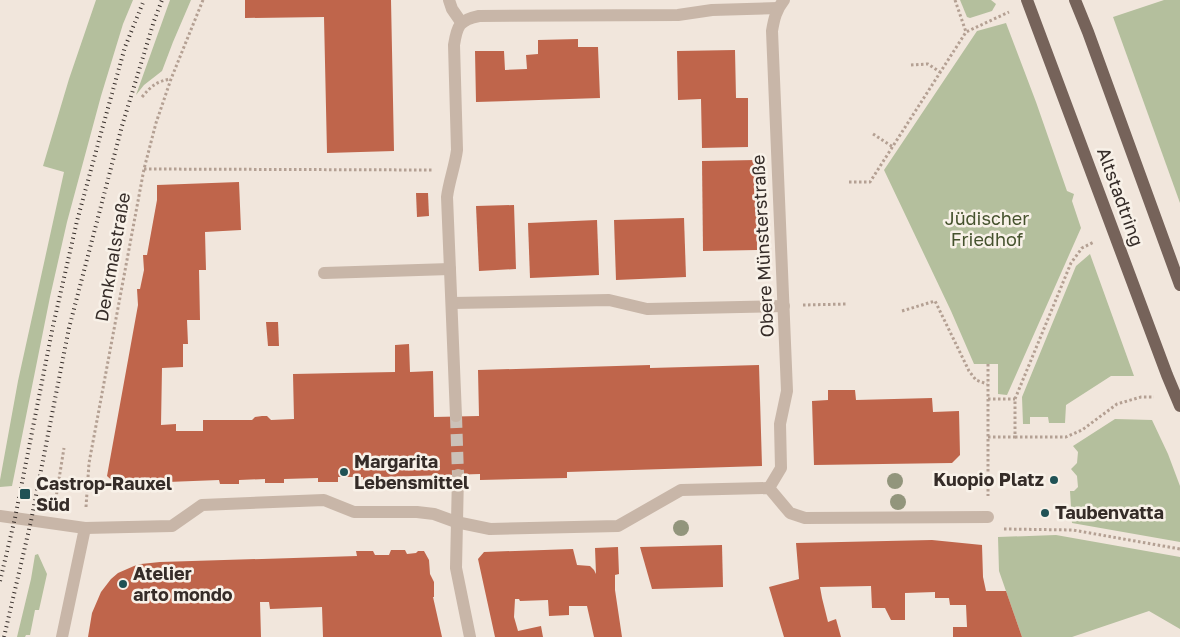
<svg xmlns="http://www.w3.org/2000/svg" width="1180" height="637" viewBox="0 0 1180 637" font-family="'Golos Text',sans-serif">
  <rect width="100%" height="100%" fill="#f1e6dc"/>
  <g fill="#b4bf9d">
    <path d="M96,0H133L123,24L101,96L67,222L50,297L12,486L0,487V480L18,381L64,172L43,166L69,79Z"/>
    <path d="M170,0H191L173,42L162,71L144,85L136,95Z"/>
    <path d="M960,0H991L996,4L992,11L970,18L967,17Z"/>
    <path d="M1164,0H1180V203L1113,17Z"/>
    <path d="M1006,23L1036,102L1067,191L1074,194L1072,201L1081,228L1007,395L998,394V364H974L951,311L884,170L977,31Z"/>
    <path d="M1090,254L1134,376H1111L1066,405L1065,423H1049L1048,417H1030V424H1023L1022,397L1076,266Z"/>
    <path d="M1115,419L1152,420L1168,454L1180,486V542L1072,523L1070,491H1074L1078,487L1077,476L1071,469L1077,463L1078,452L1073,446Z"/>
    <path d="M1056,535L1180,557V629L1149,611L1072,637H1022L999,571L998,537Z"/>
    <path d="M38,554L47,574L39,610H35L30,635H26L25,637H17L31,579L35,555Z"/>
  </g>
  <g fill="#bf654b">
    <path d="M245,0H391L394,151L327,153L324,17L245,18Z"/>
    <path d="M578,39V47H598L600,98L476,102L475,51H504L505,70L527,69L526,55L538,54V40Z"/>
    <path d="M735,50L736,98H748V147L702,148L701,99L678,100L677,51Z"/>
    <path d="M756,160L757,250L703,251L702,161Z"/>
    <path d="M239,182L241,230L205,232L206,270H199L200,320H187L188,344H183V367L162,368L161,425L176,424V431H203V420H252L255,417L262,416H267L271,420L294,419L293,374L395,372V345L409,344L410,372L433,371L434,417L479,416L478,370L650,365V368L759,365L762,466L567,472V478L480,480V474L382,477V481H363V477H338V482H318V478L284,479V483H265V479L239,480V484H220L219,480L116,484L107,476L138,305L137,289H140L144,270L143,255H147L157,200V185Z"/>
    <path d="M416,193H428L429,216L417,217Z"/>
    <path d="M514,205L516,269L479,271L476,206Z"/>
    <path d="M684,218L686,277L616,280L614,220Z"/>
    <path d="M597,220L599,275L530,278L528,223Z"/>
    <path d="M266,322H278L279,346H268Z"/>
    <path d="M828,390H855L856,400L932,398L933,412L959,411L960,455L952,463L814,465L812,401L828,400Z"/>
    <path d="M932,540L982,545L983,577L986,591H1006L1022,637H953V627H967L966,605H950L949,598H935V592L905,593V620H891L885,608H872L871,586L820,587L822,598L828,622L836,619L841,637H784L769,587L799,579L796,543Z"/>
    <path d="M722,545L723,587L652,589L640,547Z"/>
    <path d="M618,547L619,574L615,575V590L622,637H594L587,606H569V615L549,616L548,600L520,601L519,599H515L514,617L518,631L541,626L543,637H495L478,559L484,552L573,549L577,565L590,566L594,570L596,574L595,548Z"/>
    <path d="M391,550H405L407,554L416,553L418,551H424L429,560L430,574L434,582V597H433L442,637H323L322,607L270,609L269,602H260L261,637H88L92,613L101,592L111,579L118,573L134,566L141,564L160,562L357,556L356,551H373L375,555H389Z"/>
  </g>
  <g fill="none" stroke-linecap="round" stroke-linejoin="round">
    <path stroke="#cbc1b8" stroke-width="12" stroke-dasharray="12 6" stroke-linecap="butt" d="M456,416L458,475"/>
    <g stroke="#b4a093" stroke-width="3" stroke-dasharray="2.5 2.5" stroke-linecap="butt">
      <path d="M955,0L966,32"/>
      <path d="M911,65L928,64L940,72"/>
      <path d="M142,97C151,86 157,81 171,79"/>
      <path d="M873,134L893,147"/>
      <path d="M144,169L432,170"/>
      <path d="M849,182H870L966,32L1009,12"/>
      <path d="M803,305L848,304"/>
      <path d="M902,311L935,301L969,371L976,380L987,384"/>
      <path d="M988,364V496"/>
      <path d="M988,399H1015"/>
      <path d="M988,437H1015V399L1071,263L1082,248L1094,242"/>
      <path d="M1015,437H1066L1082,430L1117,404L1141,397H1154"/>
      <path d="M55,504L64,448"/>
      <path d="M86,507L89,463L144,169L156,123L171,79L203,0"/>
      <path d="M1004,529L1073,530L1180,549"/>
    </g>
    <g stroke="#c8b6a8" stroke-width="12">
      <path d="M449,0L452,9L461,22"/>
      <path d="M324,273L450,269"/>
      <path d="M452,303L609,300L647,309L784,306"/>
      <path d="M456,416L447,197C449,181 455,166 457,150L454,45C457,26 459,20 479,16L678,15L712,10L778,8"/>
      <path d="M458,475L456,568L470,637"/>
      <path d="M769,488L781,468L780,424L787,391L772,31C774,19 776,10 784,0"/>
      <path d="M0,516L85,528L172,526L202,505L324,500L354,512H417L434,514L456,522L490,529L618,526L681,490L769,488L790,513L805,518L988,517"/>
      <path d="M62,637L85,528"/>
    </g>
    <g stroke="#76635a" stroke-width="12">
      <path d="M1027,0L1167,375L1180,406"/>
      <path d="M1075,0L1088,32L1180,285"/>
    </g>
    <g stroke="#352c28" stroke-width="4" stroke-dasharray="1 4" stroke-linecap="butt">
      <path d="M0,581L15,518L53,326L77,221L101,133L125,47L144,0"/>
      <path d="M4,637L31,521L69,328L122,126L154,21L162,0"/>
    </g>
  </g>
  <g fill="#92957c">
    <circle cx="895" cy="481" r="8"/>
    <circle cx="898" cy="502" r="8"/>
    <circle cx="681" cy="528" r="8"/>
  </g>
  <g fill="#205255" stroke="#f8f1e8" stroke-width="2">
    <circle cx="344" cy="472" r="5"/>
    <circle cx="1054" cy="480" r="5"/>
    <rect x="19" y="488" width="12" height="12" rx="2.5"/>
    <circle cx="1045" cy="513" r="5"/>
    <circle cx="123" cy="584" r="5"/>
  </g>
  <g text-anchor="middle" stroke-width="5" stroke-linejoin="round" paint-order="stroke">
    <g font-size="18" fill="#352c28" stroke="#f8f1e8">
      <text transform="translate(1120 197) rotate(70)" y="6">Altstadtring</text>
      <text transform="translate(763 246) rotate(-93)" y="6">Obere Münsterstraße</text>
      <text transform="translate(113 257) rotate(-80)" y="6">Denkmalstraße</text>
    </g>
    <g font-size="18" fill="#45522d" stroke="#f8f1e8">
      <text x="987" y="225">Jüdischer<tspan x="987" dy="21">Friedhof</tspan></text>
    </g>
    <g font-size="18" font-weight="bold" fill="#352c28" stroke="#f8f1e8" text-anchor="start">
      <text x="354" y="468">Margarita<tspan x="354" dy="21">Lebensmittel</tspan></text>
      <text x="1044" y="486" text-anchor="end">Kuopio Platz</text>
      <text x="36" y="490">Castrop-Rauxel<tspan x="36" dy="21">Süd</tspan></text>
      <text x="1055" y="519">Taubenvatta</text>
      <text x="133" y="580">Atelier<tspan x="133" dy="21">arto mondo</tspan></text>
    </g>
  </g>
</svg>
